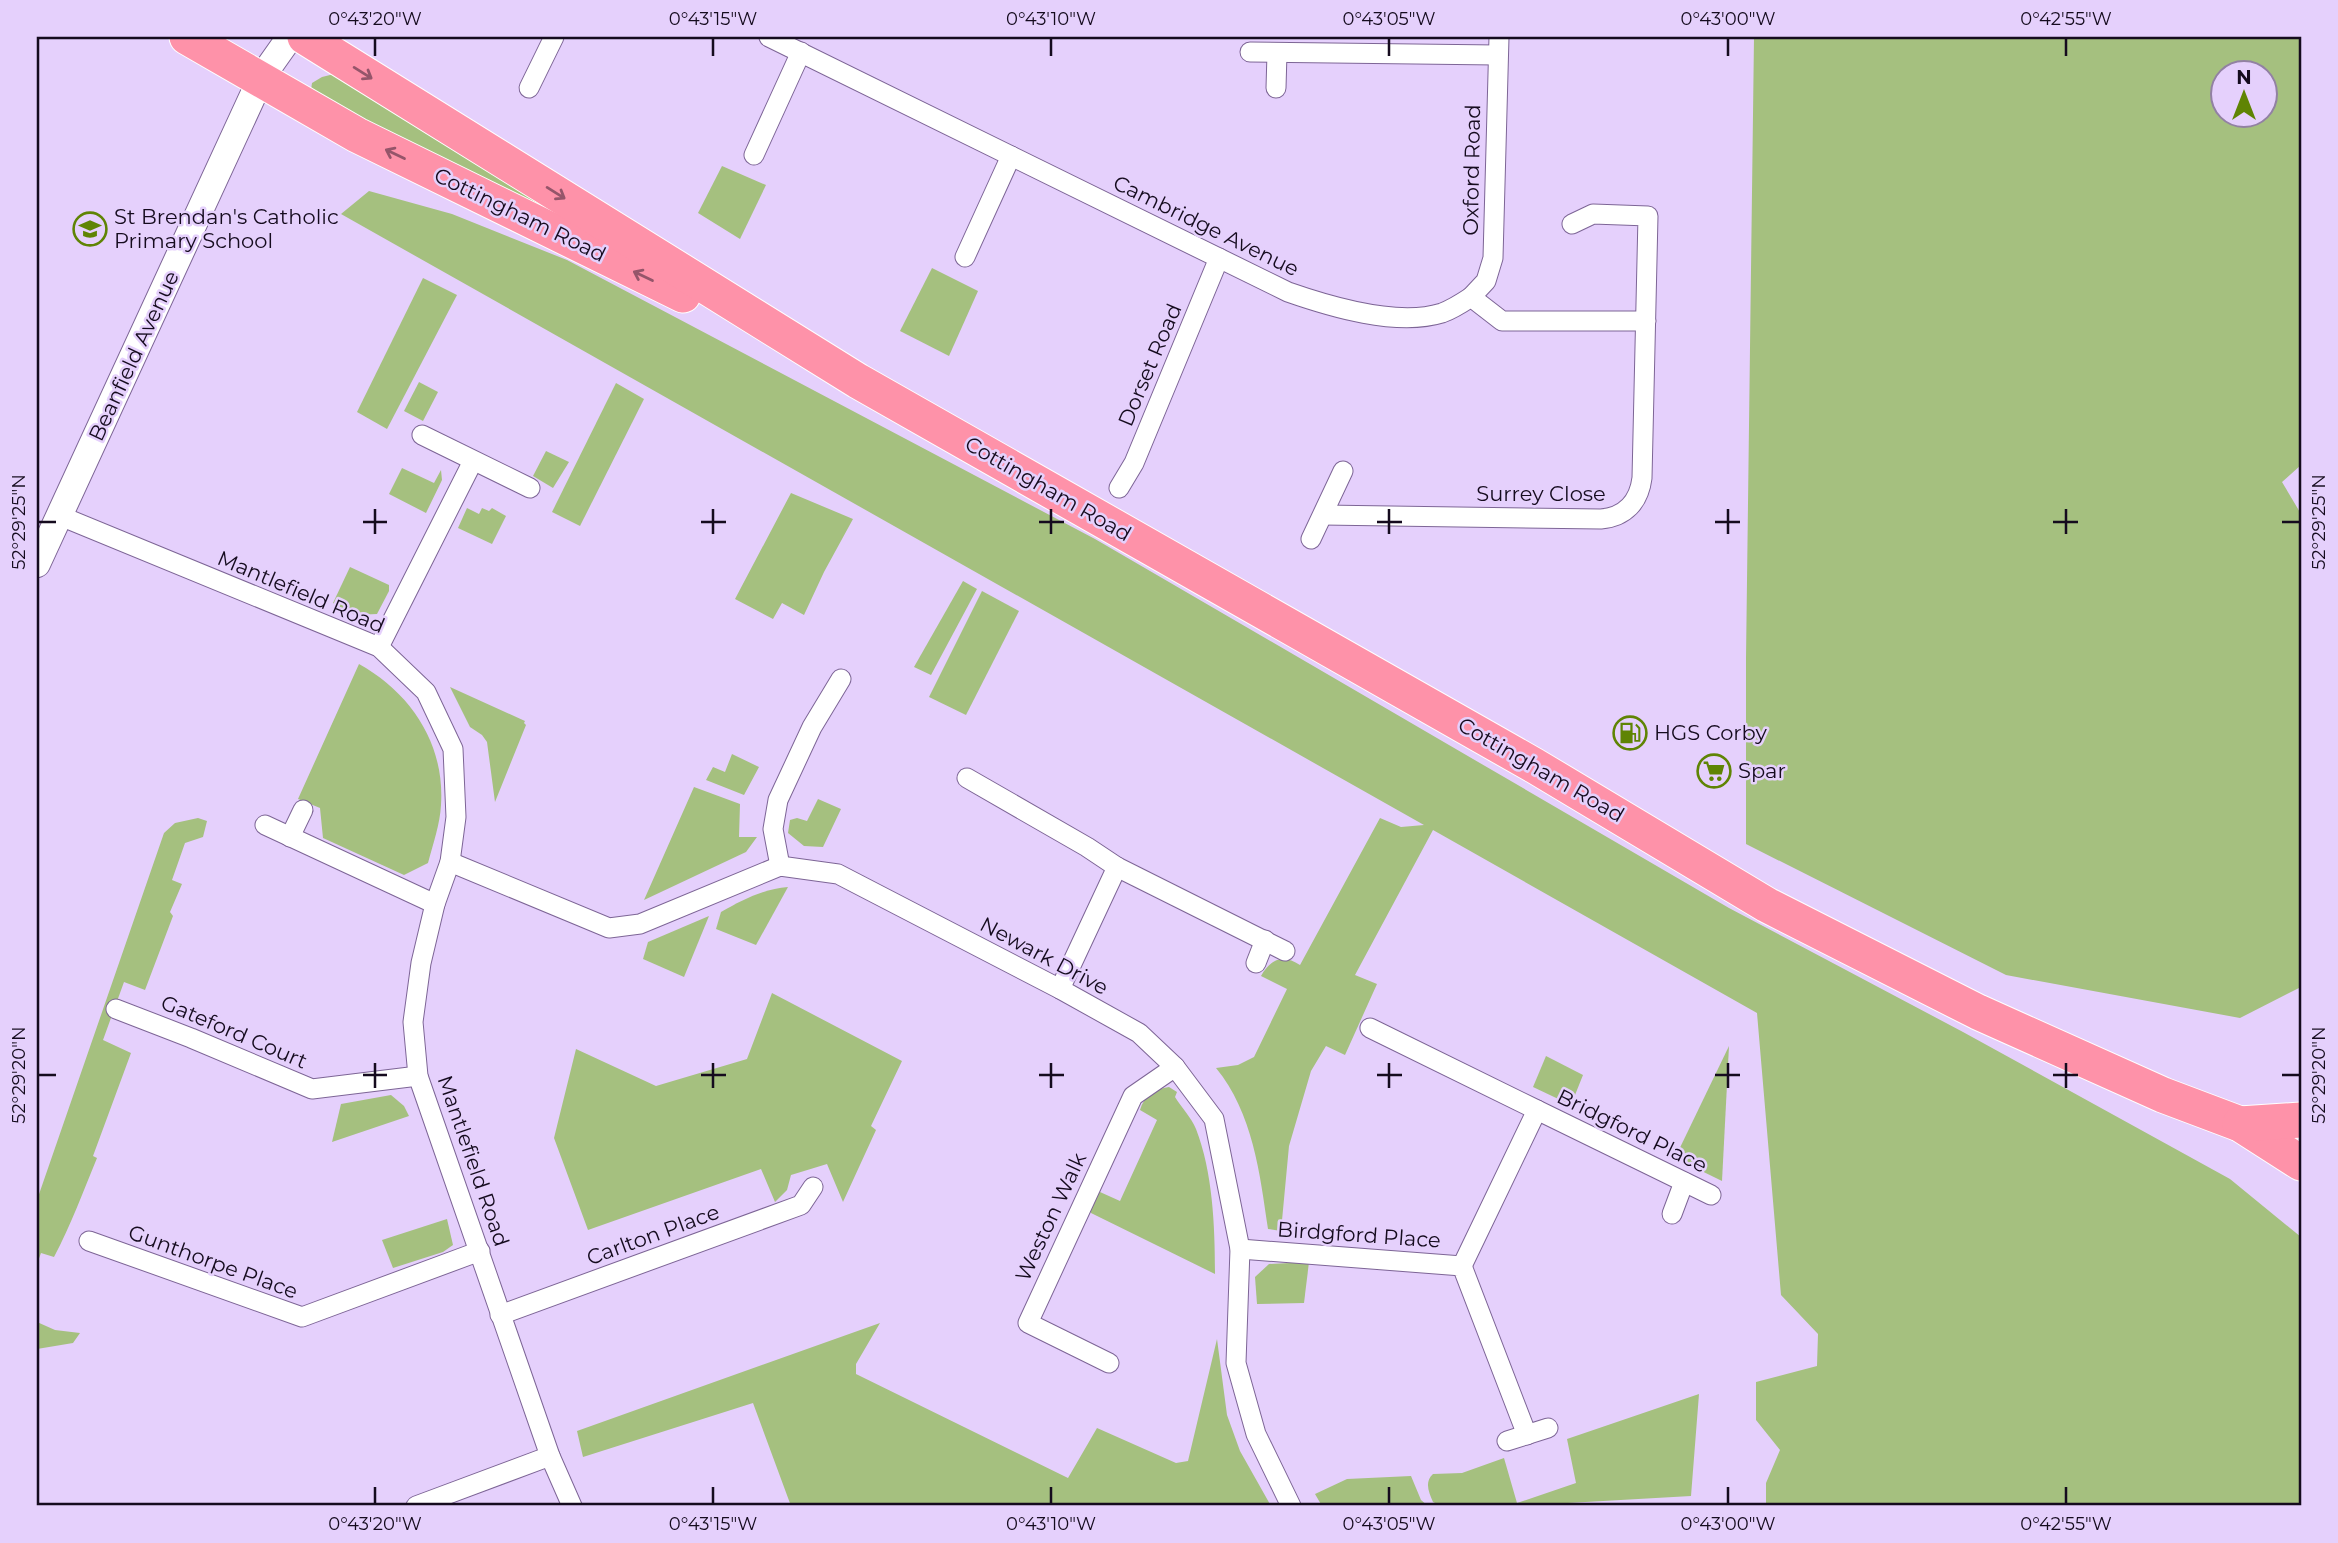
<svg xmlns="http://www.w3.org/2000/svg" width="2338" height="1543" viewBox="0 0 2338 1543" font-family="Montserrat,sans-serif">
  <rect width="100%" height="100%" fill="#e5d0fc"/>
  <g fill="#a5c07f" fill-rule="evenodd">
    <path d="M1754,37H2301V465L2282,482L2301,514V987L2240,1018L2006,975L1746,844V659ZM2222,74H2264V116H2222Z"/>
    <path d="M338,73L645,258L344,110L311,90L312,83L322,77Z"/>
    <path d="M722,166L766,185L740,239L698,213Z"/>
    <path d="M369,191L452,214L567,260L1095,539L1729,908L1963,1032L2230,1179L2301,1237V1506H1766V1483L1780,1450L1756,1420V1382L1817,1366L1818,1334L1781,1295L1757,1013L1433,830L1355,975L1377,984L1345,1055L1326,1046L1311,1071L1289,1146L1281,1231L1268,1229C1260,1174 1253,1113 1216,1068L1238,1065L1254,1057L1287,989L1261,976C1271,958 1284,954 1300,965L1380,818L1401,827L1424,825L341,214Z"/>
    <path d="M932,268L978,291L949,356L900,331Z"/>
    <path d="M423,278L457,295L387,429L357,412Z"/>
    <path d="M419,382L438,392L423,421L404,411Z"/>
    <path d="M616,383L644,399L580,526L552,512Z"/>
    <path d="M546,451L569,462L553,488L533,476Z"/>
    <path d="M402,468L434,483L441,470L442,480L426,513L389,494Z"/>
    <path d="M791,493L853,519L824,572L804,615L782,603L773,619L735,599Z"/>
    <path d="M467,508L479,514L482,508L489,511L492,508L506,516L492,544L458,528Z"/>
    <path d="M350,567L389,585V591L377,614L355,615L333,603Z"/>
    <path d="M963,581L977,589L931,675L914,667Z"/>
    <path d="M982,591L1019,611L966,715L929,697Z"/>
    <path d="M359,664C411,693 445,744 441,805C440,824 433,844 428,863L404,875L323,838L320,808L298,799Z"/>
    <path d="M450,687L525,721L524,723L526,725L495,802L487,742L482,735L470,727Z"/>
    <path d="M732,754L759,767L744,795L706,780L713,767L725,772Z"/>
    <path d="M694,787L740,804L739,837H757L746,852L644,900Z"/>
    <path d="M818,799L841,809L823,847L804,846L788,833L790,820L797,818L807,821Z"/>
    <path d="M198,818L207,821L203,837L185,843L172,880L182,884L170,912L173,916L145,990L124,982L103,1040L131,1053L93,1156L97,1158C83,1192 71,1225 54,1257L41,1253L37,1264V1200L164,833L175,823Z"/>
    <path d="M788,887L756,945L716,929L721,912C742,900 763,889 788,887Z"/>
    <path d="M709,916L684,977L643,959L648,942Z"/>
    <path d="M772,993L902,1061L871,1126L876,1130L843,1202L827,1164L791,1175L787,1190L775,1202L761,1169L588,1230L554,1138L576,1049L656,1086L747,1059Z"/>
    <path d="M1729,1046L1722,1181L1675,1158Z"/>
    <path d="M1546,1056L1583,1075L1571,1105L1533,1087Z"/>
    <path d="M1169,1087L1177,1092L1175,1097C1181,1107 1191,1117 1196,1129C1213,1173 1215,1227 1215,1274L1091,1213L1090,1205L1100,1192L1120,1201L1157,1120L1140,1110C1144,1096 1155,1089 1169,1087Z"/>
    <path d="M391,1095L404,1106L409,1116L332,1142L341,1104Z"/>
    <path d="M447,1219L453,1245L443,1252L393,1268L382,1240Z"/>
    <path d="M1309,1262L1304,1303L1257,1304L1255,1277L1269,1264Z"/>
    <path d="M37,1322L55,1330L80,1333L73,1343L37,1349Z"/>
    <path d="M880,1323L856,1364V1374L1068,1478L1097,1428L1176,1463L1188,1461L1217,1339L1227,1415L1240,1451L1271,1506H791L753,1403L583,1457L577,1431Z"/>
    <path d="M1699,1394L1691,1496L1515,1506H1441L1433,1502C1429,1493 1424,1482 1433,1474L1462,1473L1504,1458L1517,1503L1576,1483L1567,1439Z"/>
    <path d="M1411,1476L1421,1500L1428,1506H1322L1315,1494L1347,1479Z"/>
  </g>
  <g fill="none" stroke-linecap="round" stroke-linejoin="round">
    <defs>
      <g id="street">
        <path d="M769,37L1288,292C1331,307 1397,327 1442,313C1453,309 1462,303 1471,297L1502,321H1646"/>
        <path d="M1250,52L1497,55"/>
        <path d="M529,88L554,37"/>
        <path d="M1276,88L1277,53"/>
        <path d="M754,155L801,52"/>
        <path d="M965,257L1011,156"/>
        <path d="M1471,297L1486,281L1493,258L1499,37"/>
        <path d="M422,435L530,488"/>
        <path d="M1119,488L1134,463L1219,258"/>
        <path d="M58,515L379,647L426,692L453,749L456,817L450,862L435,904L421,963L413,1022L418,1076L550,1456L572,1506"/>
        <path d="M1323,515L1601,519C1625,517 1639,502 1642,478L1648,216L1593,214L1572,224"/>
        <path d="M1311,539L1343,471"/>
        <path d="M379,647L473,461"/>
        <path d="M967,778L1087,847L1117,867L1060,989"/>
        <path d="M265,825L435,904"/>
        <path d="M290,837L303,810"/>
        <path d="M450,862L609,928L640,924L780,866L838,874L1060,989L1139,1033L1175,1067L1214,1119L1240,1249L1236,1363L1256,1434L1291,1506"/>
        <path d="M780,866L773,829L778,800L812,727L841,679"/>
        <path d="M1117,867L1285,951"/>
        <path d="M1256,963L1265,940"/>
        <path d="M116,1009L191,1038L312,1089L418,1076"/>
        <path d="M1370,1028L1537,1110"/>
        <path d="M1672,1214L1684,1182"/>
        <path d="M89,1241L302,1317L480,1251"/>
        <path d="M1240,1249L1462,1266L1527,1435"/>
        <path d="M1462,1266L1537,1110L1711,1195"/>
        <path d="M500,1315L801,1205L813,1187"/>
        <path d="M1109,1363L1028,1323L1133,1096L1175,1067"/>
        <path d="M1507,1441L1548,1428"/>
        <path d="M416,1506L550,1456"/>
      </g>
      <path id="secondary" d="M37,564L261,78L290,37"/>
      <g id="highway">
        <path d="M187,37L357,135L683,295"/>
        <path d="M305,37L858,381L1535,766L1767,905L1978,1012L2163,1095L2240,1124L2301,1163"/>
        <path d="M2240,1124L2301,1120"/>
      </g>
    </defs>
    <use href="#street" stroke="#7d6596" stroke-width="21"/>
    <use href="#secondary" stroke="#7d6596" stroke-width="28"/>
    <use href="#highway" stroke="#fff" stroke-width="37"/>
    <use href="#street" stroke="#fff" stroke-width="19"/>
    <use href="#secondary" stroke="#fff" stroke-width="26"/>
    <use href="#highway" stroke="#fe92a9" stroke-width="35"/>
  </g>
  <defs><path id="oneway-shaft" d="M-6 0H5M1.5-3L5.5 0L1.5 3" fill="none" stroke-width="1.6" stroke-linecap="round" stroke-linejoin="round" transform="scale(1.75)"/></defs>
  <g stroke="#95556a">
    <use href="#oneway-shaft" transform="translate(363 73) rotate(32)"/>
    <use href="#oneway-shaft" transform="translate(395 154) rotate(-154)"/>
    <use href="#oneway-shaft" transform="translate(556 193) rotate(32)"/>
    <use href="#oneway-shaft" transform="translate(643 276) rotate(-154)"/>
  </g>
  <path fill="none" stroke="#150b1e" stroke-width="2.5" d="M375,38V56M713,38V56M1051,38V56M1389,38V56M1728,38V56M2066,38V56M375,509V534M713,509V534M1051,509V534M1389,509V534M1728,509V534M2066,509V534M38,522H56M363,522H387M701,522H726M1039,522H1064M1377,522H1402M1715,522H1740M2053,522H2078M2282,522H2300M375,1063V1088M713,1063V1088M1051,1063V1088M1389,1063V1088M1728,1063V1088M2066,1063V1088M38,1075H56M363,1075H387M701,1075H726M1039,1075H1064M1377,1075H1402M1715,1075H1740M2053,1075H2078M2282,1075H2300M375,1487V1504M713,1487V1504M1051,1487V1504M1389,1487V1504M1728,1487V1504M2066,1487V1504"/>
  <defs>
    <symbol id="school-ring" viewBox="-11 -11 22 22"><circle r="9.5" fill="#e5d0fc" stroke="#5f8404" stroke-width="1.5"/><path d="M0-5L7-2L0 1L-7-2ZM-4 1L0 2.5L4 1V4Q0 6-4 4Z" fill="#5f8404"/></symbol>
    <symbol id="fuel-ring" viewBox="-11 -11 22 22"><circle r="9.5" fill="#e5d0fc" stroke="#5f8404" stroke-width="1.5"/><path d="M-5.5-6h7V0h2V4h1.3V-2.5L3-4.5l.8-.8L6-3V5H2.5V1h-1V6h-7ZM-4.2-4.7v3.2H.2V-4.7Z" fill="#5f8404"/></symbol>
    <symbol id="supermarket-ring" viewBox="-11 -11 22 22"><circle r="9.5" fill="#e5d0fc" stroke="#5f8404" stroke-width="1.5"/><path d="M-6-5.5h2.5l.6 2H6L4.5 2H-2.5L-4.4-4H-6ZM-1.5 3.2a1.3 1.3 0 1 0 .1 0ZM3 3.2a1.3 1.3 0 1 0 .1 0Z" fill="#5f8404"/></symbol>
  </defs>
  <g fill-rule="evenodd">
    <use href="#school-ring" x="71" y="210" width="38" height="38"/>
    <use href="#fuel-ring" x="1611" y="714" width="38" height="38"/>
    <use href="#supermarket-ring" x="1695" y="752" width="38" height="38"/>
  </g>
  <g text-anchor="middle" stroke-width="5" stroke-linejoin="round" paint-order="stroke">
    <g font-size="21" fill="#150b1e" stroke="#e5d0fc">
      <text transform="translate(1472 170) rotate(-89)" y="7">Oxford Road</text>
      <text transform="translate(520 215) rotate(26)" y="7">Cottingham Road</text>
      <text transform="translate(1206 226) rotate(26)" y="7">Cambridge Avenue</text>
      <text transform="translate(134 356) rotate(-65)" y="7">Beanfield Avenue</text>
      <text transform="translate(1150 365) rotate(-67)" y="7">Dorset Road</text>
      <text transform="translate(1048 489) rotate(30)" y="7">Cottingham Road</text>
      <text x="1541" y="501">Surrey Close</text>
      <text transform="translate(301 592) rotate(23)" y="7">Mantlefield Road</text>
      <text transform="translate(1541 770) rotate(30)" y="7">Cottingham Road</text>
      <text transform="translate(1044 956) rotate(28)" y="7">Newark Drive</text>
      <text transform="translate(234 1032) rotate(23)" y="7">Gateford Court</text>
      <text transform="translate(1632 1131) rotate(26)" y="7">Bridgford Place</text>
      <text transform="translate(473 1161) rotate(71)" y="7">Mantlefield Road</text>
      <text transform="translate(1051 1217) rotate(-65)" y="7">Weston Walk</text>
      <text transform="translate(653 1235) rotate(-20)" y="7">Carlton Place</text>
      <text transform="translate(1359 1235) rotate(4)" y="7">Birdgford Place</text>
      <text transform="translate(213 1262) rotate(20)" y="7">Gunthorpe Place</text>
    </g>
    <g font-size="21" fill="#150b1e" stroke="#e5d0fc" text-anchor="start">
      <text x="114" y="224">St Brendan's Catholic<tspan x="114" dy="24">Primary School</tspan></text>
      <text x="1654" y="740">HGS Corby</text>
      <text x="1738" y="778">Spar</text>
    </g>
  </g>
  <rect width="2338" height="1543" fill="none" stroke="#e5d0fc" stroke-width="77"/>
  <g transform="translate(2244 94)"><circle r="33" fill="#e5d0fc" stroke="#9281a3" stroke-width="2"/>
  <path d="M0-5L12 26L0 18L-12 26Z" fill="#5f8404"/>
  <text y="-10" font-size="19" font-weight="bold" text-anchor="middle" fill="#150b1e">N</text>
  </g>
  <rect x="38" y="38" width="2262" height="1466" fill="none" stroke="#150b1e" stroke-width="2.5"/>
  <g font-size="18" text-anchor="middle" fill="#150b1e">
    <text x="375" y="25">0°43'20"W</text>
    <text x="713" y="25">0°43'15"W</text>
    <text x="1051" y="25">0°43'10"W</text>
    <text x="1389" y="25">0°43'05"W</text>
    <text x="1728" y="25">0°43'00"W</text>
    <text x="2066" y="25">0°42'55"W</text>
    <text transform="translate(19 522) rotate(-90)" y="6">52°29'25"N</text>
    <text transform="translate(2319 522) rotate(-90)" y="6">52°29'25"N</text>
    <text transform="translate(19 1075) rotate(-90)" y="6">52°29'20"N</text>
    <text transform="translate(2319 1075) rotate(-90)" y="6">52°29'20"N</text>
    <text x="375" y="1530">0°43'20"W</text>
    <text x="713" y="1530">0°43'15"W</text>
    <text x="1051" y="1530">0°43'10"W</text>
    <text x="1389" y="1530">0°43'05"W</text>
    <text x="1728" y="1530">0°43'00"W</text>
    <text x="2066" y="1530">0°42'55"W</text>
  </g>
</svg>
